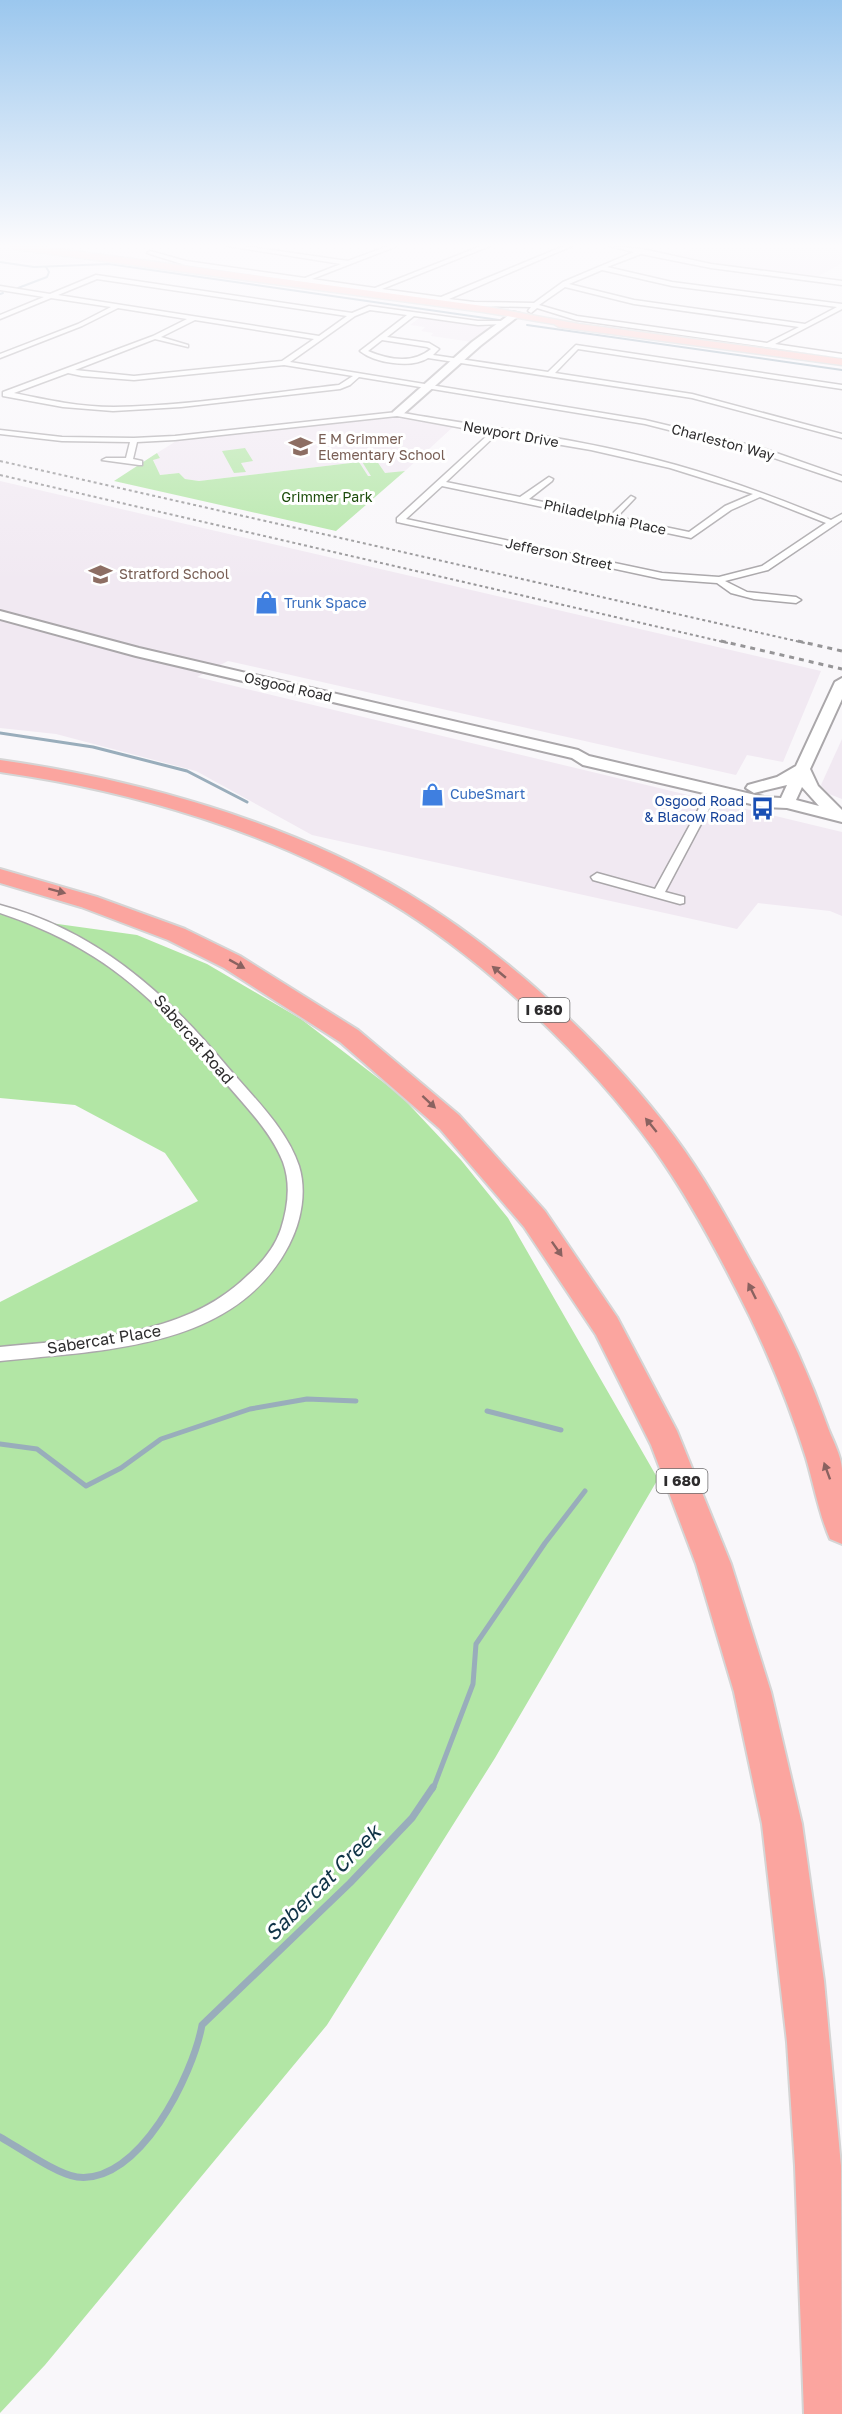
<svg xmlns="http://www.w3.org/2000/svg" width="842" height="2414" viewBox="0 0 842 2414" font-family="'Golos Text',sans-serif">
  <rect width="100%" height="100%" fill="#f9f7fa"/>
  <g fill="#f1e9f2">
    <path d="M698,246H821L842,250V263L817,277L708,263L676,256Z"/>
    <path d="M0,247L89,259L82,262L48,265L0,259Z"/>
    <path d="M419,318L486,327L489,329L472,342L431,336L433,333L421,331L425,327L410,325Z"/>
    <path d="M375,418H397L453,427L405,471L368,477L359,462L199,481L185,479L179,473L159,475L153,459L160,458L157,453L178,440Z"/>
    <path d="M0,481L821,671L783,762L747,755L736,775L228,661L197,677L842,832V916L830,911L758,903L737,929L312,835L196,771L56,734L0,728Z"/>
    <path d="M842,739V799L829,794L821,785Z"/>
  </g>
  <g fill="#b2e6a5">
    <path d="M245,448L253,461L241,463L246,472L234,473L222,451Z"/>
    <path d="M157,453L160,458L153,460L160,475L179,473L185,479L199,481L359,462L368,476H371L359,457H374L385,473L405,471L336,531L114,481Z"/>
    <path d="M0,914L29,920L137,935L207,964L301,1019L400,1095L461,1160L508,1218L658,1479L495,1758L327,2025L45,2365L0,2413V1302L198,1201L165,1153L75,1105L0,1098Z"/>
  </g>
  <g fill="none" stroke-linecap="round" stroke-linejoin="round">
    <g stroke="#99adbb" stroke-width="2">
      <path d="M0,262L34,267L109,264L499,320"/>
      <path d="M18,288L47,277L49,272L46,267"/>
      <path d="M0,294L3,293"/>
      <path d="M527,325L842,370"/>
    </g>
    <path stroke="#99adbb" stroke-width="3" d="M0,733L93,747L187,771L247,802"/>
    <g stroke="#99adbb" stroke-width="5">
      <path d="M487,1411L561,1430"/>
      <path d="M0,1444L37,1449L86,1486L121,1468L161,1439L250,1409L307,1399L356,1401"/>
      <path d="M433,1789L473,1684L476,1644L545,1543L585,1491"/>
    </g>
    <path stroke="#99adbb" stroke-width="7" d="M0,2137C18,2147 58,2175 77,2177C139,2185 193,2075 202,2025L350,1883L412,1818L433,1787"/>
    <defs>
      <g id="street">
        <path d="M228,246H244L348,261L388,246H397L312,279L375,288L481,246H490L382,289L441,297L564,246H572L449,299L474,302L534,303L563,282L634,252L609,246L642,249L711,264L842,281V285L711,268L641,254L607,267L672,282L842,304V309L775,344L842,354V358L576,320L537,308L531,313L528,311L531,307L474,306L440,302L185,265L147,253L150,251L186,261L305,278L341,264ZM602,270L672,286L837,307L805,324L634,300L569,284ZM565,287L634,304L799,327L767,343L577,316L539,305Z"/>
        <path d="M96,275L352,313L369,306L478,321H502L504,324L478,325L414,316L387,337L429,343L439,349L433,355L548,372L576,345L842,385V389L578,349L555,373L692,394L842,434V438L692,398L428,358C411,369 375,363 360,351L407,315L370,310L355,316L290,362L645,420L762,448L842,476V481L756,452L645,424L359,377L350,385L340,389L181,407L113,411L63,407L3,396V392L153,336L187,319L118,308L82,326L0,358V354L78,324L111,307L51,298L0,319V315L44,297L0,290V286L50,294ZM97,279L347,316L319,336L58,295ZM195,320L314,339L282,361L134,376L75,370L155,339L188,347V345L161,337ZM382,340L427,347L431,349C413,364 389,360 368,351ZM284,365L353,376L339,385C265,393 189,406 114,407C81,407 47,400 14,393L68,373L82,376L134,380Z"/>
        <path d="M397,412C489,428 586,439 676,465C729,480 780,499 831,520L842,514V520L768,570L725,581L747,592L796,597L801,600L796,603L754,599L731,593L717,583L662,579L397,522V518L490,433L397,416L175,440L137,442L133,459L142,461V465H139L102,460L106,458H126L130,442L62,441L0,434V430L62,437L134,438L175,436ZM497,434L591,450L670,468L753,494L725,506L689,532L617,517L635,498L631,496L610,516L529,499L552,481L553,479L549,477L520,497L446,482ZM442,486L691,538L731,510L760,497L826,523L762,566L719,577L662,573L406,519Z"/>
        <path d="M714,787L719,790L665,892L684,897V903L680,904L593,880L591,877L597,873L655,889L709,790Z"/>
        <path d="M0,905C94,930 164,991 225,1064C251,1095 286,1127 299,1166C307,1192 301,1222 289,1245C235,1350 101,1350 0,1361V1347C85,1338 182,1339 247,1276C262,1263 275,1247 281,1229C288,1207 291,1184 283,1162C270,1129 241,1102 219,1075C153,995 99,946 0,913Z"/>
      </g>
      <g id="secondary">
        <path d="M513,312L521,314L480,346L401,416H393V412L472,342Z"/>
        <path d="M0,611L139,648L578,750L589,756L764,797L781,798L787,785L754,793L746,788L748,785L777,777L796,766L835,682L842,678V699L810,769L818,786L842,810V822L787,808L764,807L583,765L572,758L136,656L0,619ZM802,787L819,806L796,800Z"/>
      </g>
      <path id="primary" d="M10,246H36L483,306L579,324L842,359V365L559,327L554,324L483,312L14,249Z"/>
      <g id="highway">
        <path d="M0,760C136,779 289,822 407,893C504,951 607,1046 674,1136C704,1176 728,1220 752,1264C782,1316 808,1371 828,1428C833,1441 841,1455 842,1469C842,1494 842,1520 842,1544L830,1539C819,1514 814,1485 806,1458C791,1410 772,1363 750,1317C722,1260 691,1201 654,1149C589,1059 484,959 389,902C273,832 133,791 0,772Z"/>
        <path d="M0,869L97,897L185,929L240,956L358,1030L459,1115L545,1211L617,1317L677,1431L731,1564L771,1692L802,1824L824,1981L841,2166L842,2414H804L795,2166L787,2042L762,1824L734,1692L696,1564L651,1445L596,1335L524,1227L440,1129L340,1042L224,968L168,940L81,907L0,883Z"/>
      </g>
    </defs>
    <use href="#street" stroke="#aaa7aa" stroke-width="3"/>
    <use href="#secondary" stroke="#aaa7aa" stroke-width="4"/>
    <use href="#primary" stroke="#d5d5d5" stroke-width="3"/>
    <use href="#highway" stroke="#d5d5d5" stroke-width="4"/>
    <use href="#street" fill="#fff" fill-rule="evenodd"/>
    <use href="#secondary" fill="#fff" fill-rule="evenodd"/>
    <use href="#primary" fill="#fdc9c5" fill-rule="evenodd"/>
    <use href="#highway" fill="#fba59f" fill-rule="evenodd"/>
    <g stroke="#969597" stroke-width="2" stroke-dasharray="3 3" stroke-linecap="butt">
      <path d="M0,461L805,643"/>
      <path d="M0,475L728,643"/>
    </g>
    <g stroke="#969597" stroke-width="3" stroke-dasharray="5 5" stroke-linecap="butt">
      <path d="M721,641L842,669"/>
      <path d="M798,641L842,651"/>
    </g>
  </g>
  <defs><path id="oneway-solid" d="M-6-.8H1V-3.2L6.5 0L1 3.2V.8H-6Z" transform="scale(1.5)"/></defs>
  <g fill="#8a6260">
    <use href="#oneway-solid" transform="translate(57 891) rotate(15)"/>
    <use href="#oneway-solid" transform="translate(237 964) rotate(29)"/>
    <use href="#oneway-solid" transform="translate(499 972) rotate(-140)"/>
    <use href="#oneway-solid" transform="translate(429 1102) rotate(43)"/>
    <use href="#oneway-solid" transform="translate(651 1125) rotate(-129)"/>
    <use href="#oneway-solid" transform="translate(557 1249) rotate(55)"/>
    <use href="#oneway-solid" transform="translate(752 1291) rotate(-116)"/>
    <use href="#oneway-solid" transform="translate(827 1471) rotate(-110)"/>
  </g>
  <linearGradient id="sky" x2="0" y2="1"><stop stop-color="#9bc7ee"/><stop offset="0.42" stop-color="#fcfbfd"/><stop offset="1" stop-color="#fcfbfd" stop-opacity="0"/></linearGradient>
  <rect width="842" height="584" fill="url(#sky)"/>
  <defs>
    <symbol id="school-bare" viewBox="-9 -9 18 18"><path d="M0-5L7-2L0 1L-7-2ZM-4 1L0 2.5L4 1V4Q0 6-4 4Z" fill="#8d6e63" stroke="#fff" stroke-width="2.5" paint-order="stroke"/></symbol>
    <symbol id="shop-bare" viewBox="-9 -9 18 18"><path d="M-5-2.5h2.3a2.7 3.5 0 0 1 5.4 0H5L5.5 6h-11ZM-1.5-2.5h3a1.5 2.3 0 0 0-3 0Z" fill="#3f7fe0" stroke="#fff" stroke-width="2.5" paint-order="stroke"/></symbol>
    <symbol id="bus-bare" viewBox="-9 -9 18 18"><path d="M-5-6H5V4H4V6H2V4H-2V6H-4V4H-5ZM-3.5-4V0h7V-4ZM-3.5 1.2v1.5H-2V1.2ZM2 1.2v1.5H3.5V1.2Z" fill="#1a4fb4" stroke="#fff" stroke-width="2.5" paint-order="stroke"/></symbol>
  </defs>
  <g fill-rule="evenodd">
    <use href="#school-bare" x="284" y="430" width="33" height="33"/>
    <use href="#school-bare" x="84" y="558" width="33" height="33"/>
    <use href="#shop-bare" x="250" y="586" width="33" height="33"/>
    <use href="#shop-bare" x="416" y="778" width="33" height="33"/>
    <use href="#bus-bare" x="746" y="792" width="33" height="33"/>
  </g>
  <g text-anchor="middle" stroke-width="6" stroke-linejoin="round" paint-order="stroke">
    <g font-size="14" fill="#2d2c2d" stroke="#fff">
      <text transform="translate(511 434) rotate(10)" y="5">Newport Drive</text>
      <text transform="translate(723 442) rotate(15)" y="5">Charleston Way</text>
      <text transform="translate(605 517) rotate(12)" y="5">Philadelphia Place</text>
      <text transform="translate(559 554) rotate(12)" y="5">Jefferson Street</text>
      <text transform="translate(288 687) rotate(13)" y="5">Osgood Road</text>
    </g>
    <g font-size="14" fill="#785e54" stroke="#fff" text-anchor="start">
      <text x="318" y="444">E M Grimmer<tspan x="318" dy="16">Elementary School</tspan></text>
      <text x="119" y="579">Stratford School</text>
    </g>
    <g font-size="14" fill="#1b4b0a" stroke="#fff">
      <text x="327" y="502">Grimmer Park</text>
    </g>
    <g font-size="14" fill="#366cbe" stroke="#fff" text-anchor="start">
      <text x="284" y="608">Trunk Space</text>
      <text x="450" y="799">CubeSmart</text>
    </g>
    <g font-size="14" fill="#164399" stroke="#fff" text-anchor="end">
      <text x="744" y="806">Osgood Road<tspan x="744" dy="16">&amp; Blacow Road</tspan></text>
    </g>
    <g fill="#fff" stroke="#6c6b6c" stroke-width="1.5">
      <rect x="518.5" y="998" width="51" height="24" rx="4.5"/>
      <rect x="656.5" y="1469" width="51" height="24" rx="4.5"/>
    </g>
    <g font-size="15" font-weight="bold" fill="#2d2c2d">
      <text x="544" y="1015">I 680</text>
      <text x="682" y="1486">I 680</text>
    </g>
    <g font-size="16" fill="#2d2c2d" stroke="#fff">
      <text transform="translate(194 1039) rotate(49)" y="6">Sabercat Road</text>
      <text transform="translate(104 1339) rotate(-9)" y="6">Sabercat Place</text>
    </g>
    <g font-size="21" font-style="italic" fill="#103347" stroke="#fff">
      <text transform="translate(323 1883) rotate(-45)" y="7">Sabercat Creek</text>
    </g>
  </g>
</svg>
